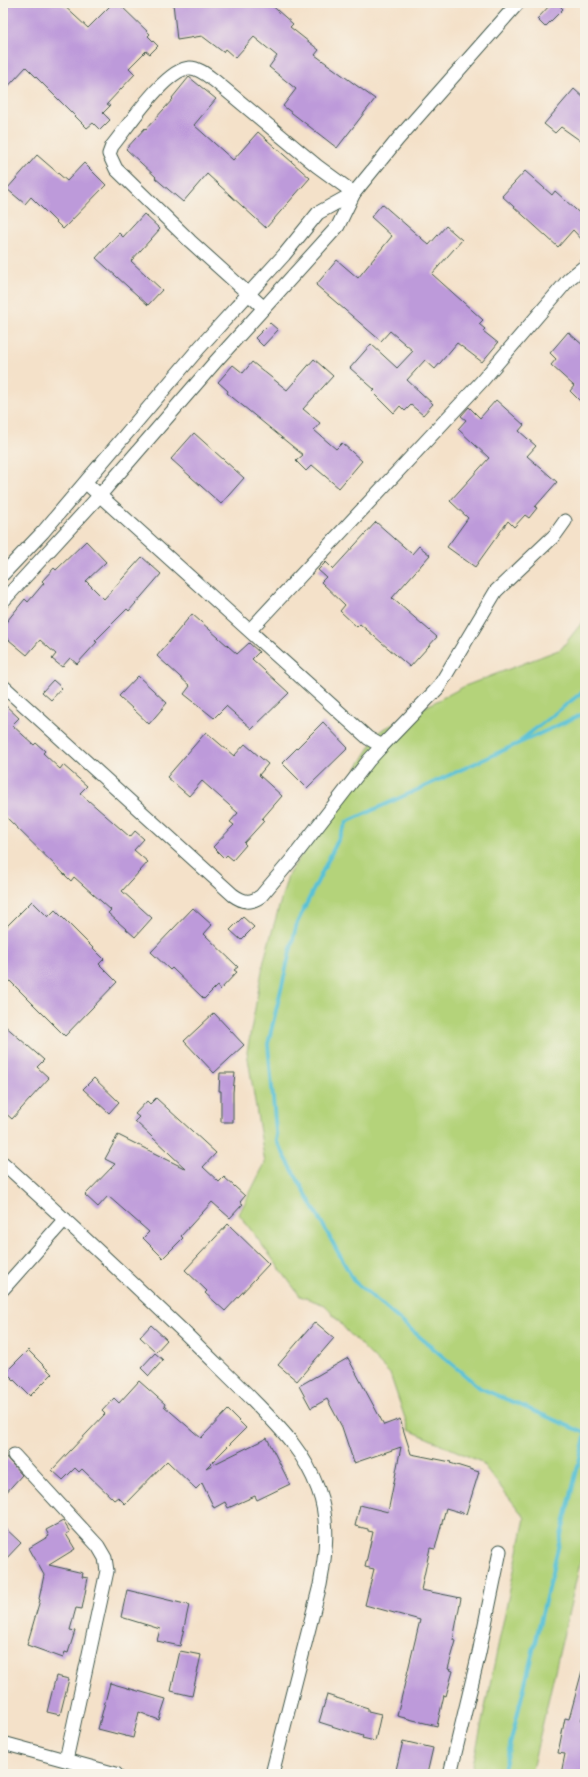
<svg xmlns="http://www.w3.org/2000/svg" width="588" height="1777" viewBox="0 0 588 1777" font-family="Caveat,sans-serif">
  <rect width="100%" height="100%" fill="#f7f3e8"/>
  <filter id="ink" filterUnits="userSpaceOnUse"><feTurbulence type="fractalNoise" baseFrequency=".025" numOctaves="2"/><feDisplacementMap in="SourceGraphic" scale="8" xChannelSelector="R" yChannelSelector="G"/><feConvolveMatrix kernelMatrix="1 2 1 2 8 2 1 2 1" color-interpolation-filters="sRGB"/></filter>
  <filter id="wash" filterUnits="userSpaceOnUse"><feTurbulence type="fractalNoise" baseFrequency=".012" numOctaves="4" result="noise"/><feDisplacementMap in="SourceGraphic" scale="16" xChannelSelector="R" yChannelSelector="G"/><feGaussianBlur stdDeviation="0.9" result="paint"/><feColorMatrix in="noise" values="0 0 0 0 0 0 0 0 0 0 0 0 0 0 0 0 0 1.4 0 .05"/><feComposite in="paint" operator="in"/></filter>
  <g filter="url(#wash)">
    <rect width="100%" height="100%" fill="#f4e1c9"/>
    <path fill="#b4d37a" stroke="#6a8857" d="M583,621L585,622V1542L531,1774H471L525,1518L481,1462L409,1430L390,1374L347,1331L325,1305L300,1296L239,1214L265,1163L247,1052L264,960L288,875L322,824L380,731L465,686L561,649Z"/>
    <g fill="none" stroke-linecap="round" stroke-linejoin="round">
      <g stroke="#59c1d6" stroke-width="4">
        <path d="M585,713L347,822L297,923L268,1044L277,1142L354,1281L480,1388L585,1433"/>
        <path d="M521,740L585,690"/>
        <path d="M503,1774L585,1437"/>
      </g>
    </g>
    <g id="blocks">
      <g fill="#bd9ada">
        <path d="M3,3H61L88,28L113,3H118L150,34L148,36L158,46L150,54L146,51L129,68L135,74L107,104L110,106L103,113L110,120L100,130L93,123L87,128L26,67L3,92Z"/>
        <path d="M173,3H269L293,24L290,27L319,50L315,55L375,99L337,148L283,106L296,89L269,67L277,56L254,37L235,58L225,49L223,52L202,36L177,40Z"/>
        <path d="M552,3H557L563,9L545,27L537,19Z"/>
        <path d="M189,77L216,99L194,125L233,160L258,132L310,178L266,228L207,174L183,202L155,178L156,177L126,149L145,128L146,129L173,99L172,98Z"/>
        <path d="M574,89L585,99V144L561,127L555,133L544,124Z"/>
        <path d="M37,155L67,181L84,163L106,185L63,229L31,197L25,204L7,189Z"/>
        <path d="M525,171L552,195L555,191L585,218V243L573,230L558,247L502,196Z"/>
        <path d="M382,204L429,245L446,226L462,240L432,274L483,320L479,324L485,329L483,331L498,343L482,362L457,343L435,369L425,360L407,380L433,404L423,415L411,405L405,411L400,406L394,413L373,392L375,390L350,368L371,344L397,368L413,351L390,331L381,341L316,285L337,260L358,278L392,236L371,217Z"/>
        <path d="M144,214L160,229L131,261L162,290L148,305L96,258L119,233L123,237Z"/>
        <path d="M270,323L278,330L263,346L255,338Z"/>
        <path d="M568,332L585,347V395L580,401L570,391L574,386L551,365L556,359L550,353Z"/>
        <path d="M314,359L333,376L303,409L320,423L314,430L336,449L342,443L362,461L339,488L312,465L306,471L296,461L303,455L227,393L228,391L218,382L233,365L243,373L252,362L287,390Z"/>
        <path d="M496,400L524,425L519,431L536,446L527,456L557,482L535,507L537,508L529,518L525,515L514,527L508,521L475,567L447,547L468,518L450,501L489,458L458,429L466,420L461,416L469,407L480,418Z"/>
        <path d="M194,433L244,478L221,504L171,459Z"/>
        <path d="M376,522L412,554L419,546L430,555L392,598L437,637L410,667L360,624L357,627L340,611L345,605L321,582L326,577L318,570L326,562L333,569Z"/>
        <path d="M86,541L106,562L86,581L104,599L142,557L161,574L129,611L127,609L95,641L97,642L77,664L70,658L62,667L52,659L56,654L40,640L27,655L3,635V626L25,599L28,602L44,583L42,581L54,568L56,570Z"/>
        <path d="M192,614L237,654L249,643L259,652L252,659L289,693L252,729L226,706L214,718L184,694L190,686L157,656Z"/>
        <path d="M138,676L167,703L149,724L119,696Z"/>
        <path d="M53,680L62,688L51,700L42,692Z"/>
        <path d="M3,703L19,718L12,725L34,745L36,743L45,751L43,753L60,769L63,765L87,786L80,793L130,837L135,831L144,839L134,850L148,862L122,891L152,918L135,937L108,913L111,910L74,877L71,881L3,814Z"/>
        <path d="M323,722L348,748L307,788L282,763Z"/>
        <path d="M206,732L234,756L245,744L268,764L259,775L282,796L262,819L264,821L244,843L246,845L233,860L227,855L224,858L213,847L234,825L230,822L238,813L202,781L189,796L167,777Z"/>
        <path d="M32,901L48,917L55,910L104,959L99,964L117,982L65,1036L3,974V930Z"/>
        <path d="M193,908L212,925L204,934L238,967L234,970L237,972L220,990L217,986L204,999L172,968L170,970L151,952Z"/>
        <path d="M243,917L254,927L241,940L230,930Z"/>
        <path d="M214,1013L244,1045L214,1073L184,1041Z"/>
        <path d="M3,1024L44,1060L37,1067L49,1078L12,1119L3,1111Z"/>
        <path d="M220,1073H235L233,1092V1122H221V1091H219Z"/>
        <path d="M94,1078L119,1102L109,1113L83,1089Z"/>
        <path d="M156,1098L216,1153L203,1167L219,1182L224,1177L245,1196L240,1202L243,1204L230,1218L212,1202L181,1236L183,1238L163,1258L143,1238L149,1232L108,1196L98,1207L85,1195L115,1164L105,1159L118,1135L186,1169L135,1121L139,1117L135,1114L147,1101L150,1104Z"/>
        <path d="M228,1224L269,1264L225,1311L205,1293L207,1291L185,1270Z"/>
        <path d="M315,1322L334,1338L297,1381L278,1365Z"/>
        <path d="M151,1325L167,1340L156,1352L140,1337Z"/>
        <path d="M28,1350L52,1374L30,1396L6,1372Z"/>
        <path d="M155,1353L163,1360L149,1376L141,1368Z"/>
        <path d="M348,1358L384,1425L400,1419L411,1454L451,1462L450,1463L479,1472L466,1514L446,1508L435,1549L430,1548L421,1590L461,1598L453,1640L456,1641L448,1669L453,1671L446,1696L444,1695L437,1726L397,1716L420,1620L365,1605L374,1569L365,1567L373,1532L368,1531V1529L355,1526L360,1505L388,1512L401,1447L354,1463L342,1427L327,1399L311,1408L299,1386Z"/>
        <path d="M139,1381L165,1404L164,1406L201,1438L228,1410L246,1428L206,1468L267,1438L290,1484L257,1500L255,1496L228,1508L225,1502L214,1508L202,1483L196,1489L167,1461L125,1504L118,1497L114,1500L82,1469L79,1472L75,1468L63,1480L52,1470L105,1414L102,1411L114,1398L119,1403Z"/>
        <path d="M3,1454L22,1475L3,1496Z"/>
        <path d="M63,1521L70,1532L66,1534L75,1549L49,1565L83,1573L82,1577L88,1578L82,1609L76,1608L70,1630L75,1631L68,1653L65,1652L63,1658L27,1645L40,1600L39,1599L44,1575L29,1548L49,1536L46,1530Z"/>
        <path d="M3,1526L21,1543L3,1562Z"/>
        <path d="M127,1590L189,1605L180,1646L157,1641L160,1629L121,1617Z"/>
        <path d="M180,1651L201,1655L192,1696L171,1691Z"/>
        <path d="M582,1671H585V1708L581,1721L585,1722V1774H561L565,1754L558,1753L565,1718L569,1719Z"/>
        <path d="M56,1676L69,1679L60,1715L47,1712Z"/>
        <path d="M110,1683L166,1699L159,1720L139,1712L133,1738L98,1729Z"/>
        <path d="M327,1695L368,1708V1711L381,1714L375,1741L362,1738L363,1736L319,1722Z"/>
        <path d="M403,1741L433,1748L427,1774H395Z"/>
      </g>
    </g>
  </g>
  <g filter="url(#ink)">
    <use href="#blocks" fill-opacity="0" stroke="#3f564a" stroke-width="1"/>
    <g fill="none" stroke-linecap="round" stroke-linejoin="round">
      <defs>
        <g id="minor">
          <path d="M264,308L190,241L116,169L109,154L112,146C127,128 166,68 190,68C199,68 208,76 215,81L317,166L354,193"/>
          <path d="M86,483L368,738L382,746L438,688L496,591L555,535L565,521"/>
          <path d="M3,574L43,532L200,347L284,255L318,213L354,193"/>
          <path d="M3,601L100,495L216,361L338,226L354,193L398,139L518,3"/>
          <path d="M250,630L482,381L569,279L585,266"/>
          <path d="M3,686L233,895C243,902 250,904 261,896L293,858L369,760L382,746"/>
          <path d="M3,1163C64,1218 124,1275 184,1332C207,1355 230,1377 253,1400C280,1428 304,1451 318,1489C330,1521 326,1553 320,1585L272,1774"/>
          <path d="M3,1289L65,1219"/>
          <path d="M14,1455L98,1546L105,1558L107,1571L66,1760"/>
          <path d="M3,1743L116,1774"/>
          <path d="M450,1774L479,1653L500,1551"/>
        </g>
      </defs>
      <use href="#minor" stroke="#3f564a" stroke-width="15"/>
      <use href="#minor" stroke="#fff" stroke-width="13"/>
    </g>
  </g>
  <rect width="588" height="1777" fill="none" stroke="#f7f3e8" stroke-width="16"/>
</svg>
